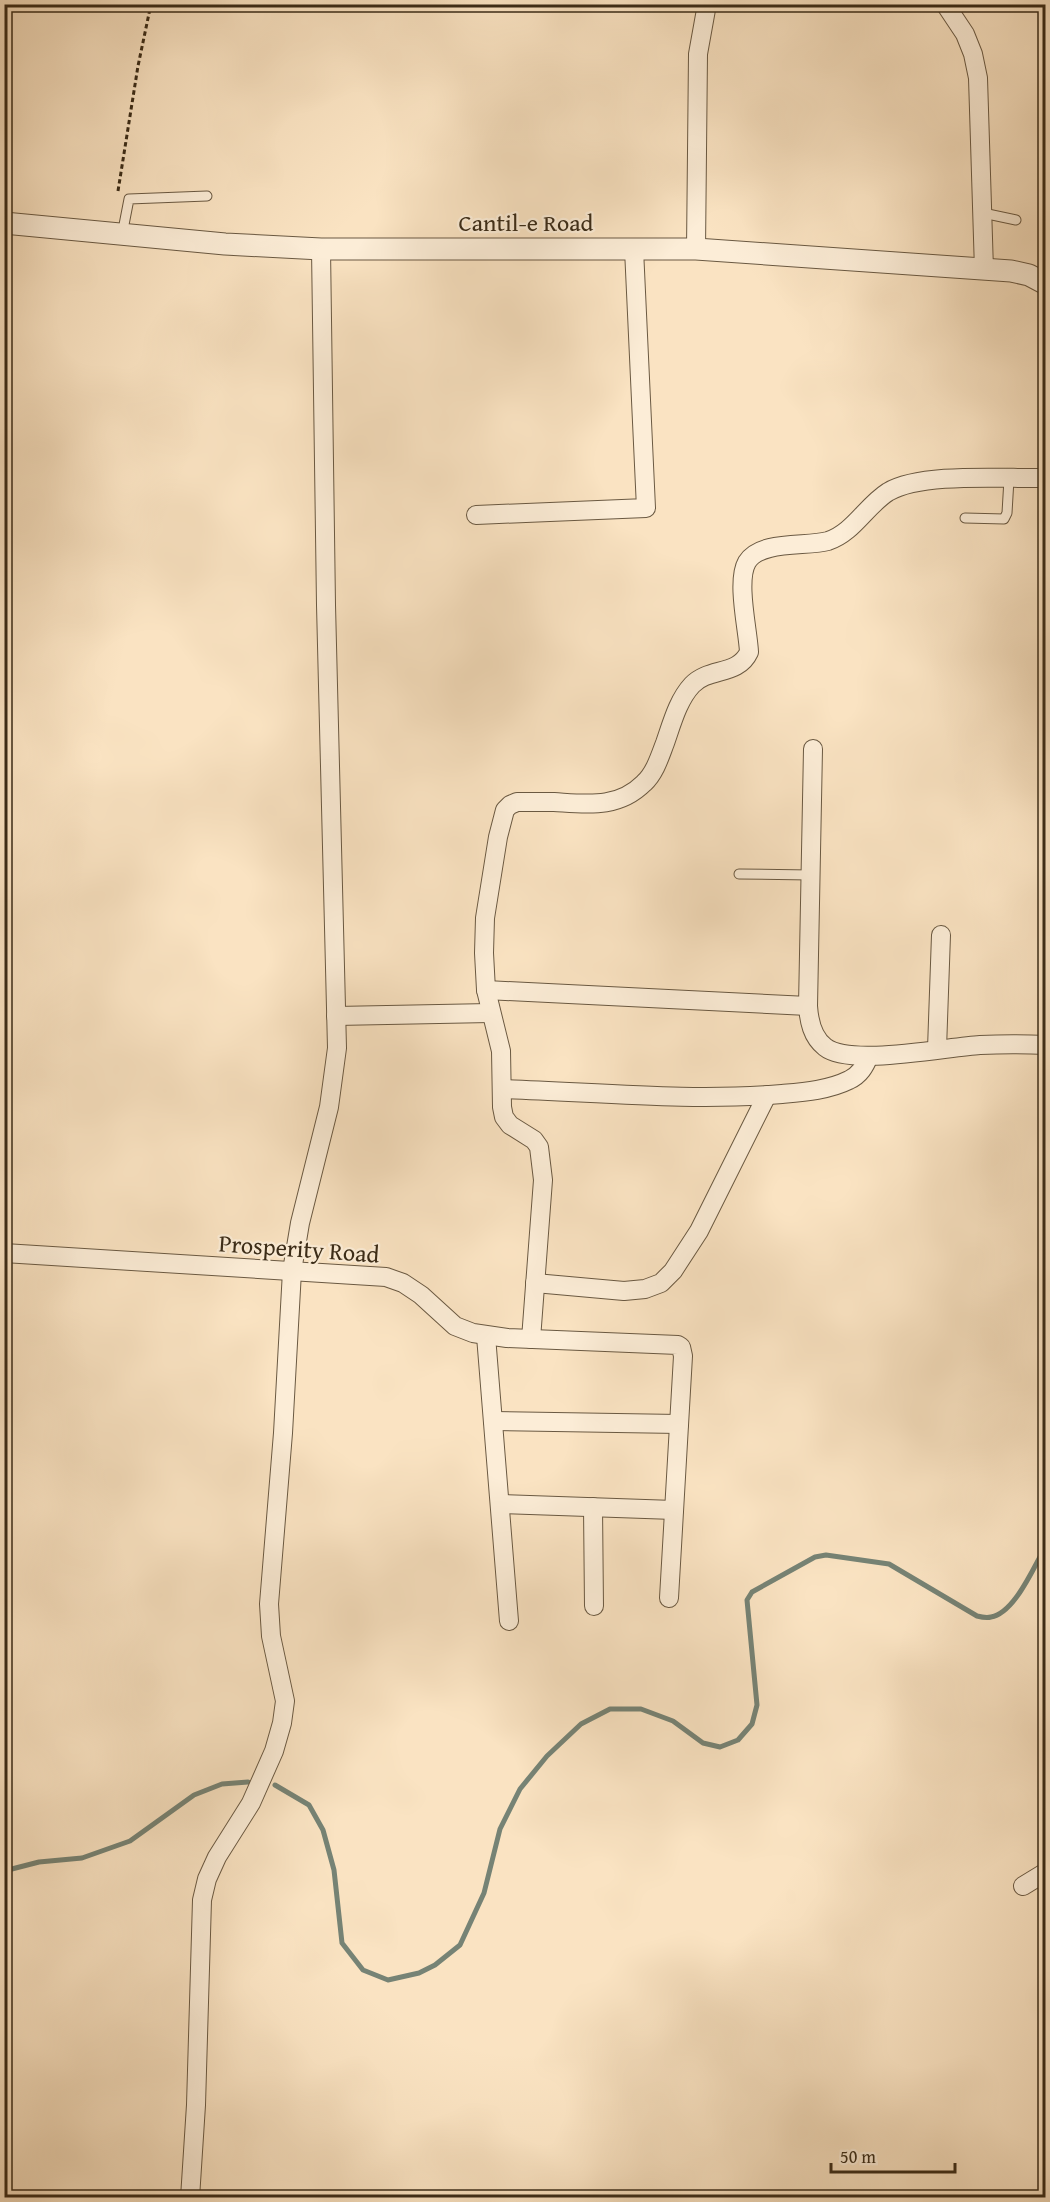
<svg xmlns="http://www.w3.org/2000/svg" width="1050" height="2202" viewBox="0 0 1050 2202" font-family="'Gentium Book Plus',serif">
  <rect width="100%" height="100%" fill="#fae3c2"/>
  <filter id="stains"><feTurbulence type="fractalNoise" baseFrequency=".00333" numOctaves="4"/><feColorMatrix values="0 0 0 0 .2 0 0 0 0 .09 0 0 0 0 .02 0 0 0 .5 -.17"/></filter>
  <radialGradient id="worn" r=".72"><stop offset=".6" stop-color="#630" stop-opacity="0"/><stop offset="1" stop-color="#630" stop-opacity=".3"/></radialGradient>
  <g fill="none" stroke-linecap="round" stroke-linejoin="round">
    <g stroke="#768375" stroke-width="5">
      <path d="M275,1785L309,1805L323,1830L334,1870L342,1943L363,1970L388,1980L419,1973L435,1965L460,1945L484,1893L500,1829L520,1789L547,1756L581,1724L610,1709H641L673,1721L703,1743L720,1747L738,1740L752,1724L757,1705L747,1600L752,1592L815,1557L826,1555L889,1564L977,1616C981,1617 987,1618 991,1617C1015,1613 1034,1566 1046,1546"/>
      <path d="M4,1871L39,1862L82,1858L130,1841L194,1795L222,1784L248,1782"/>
    </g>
    <defs>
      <g id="service">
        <path d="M983,213L1016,220"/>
        <path d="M122,235L129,199L207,196"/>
        <path d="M965,518L1004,519L1007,513L1009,479"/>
        <path d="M739,874L810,875"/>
      </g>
      <g id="minor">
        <path d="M945,4L965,34L973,54L978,78L984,270"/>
        <path d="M696,249L698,54L707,4"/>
        <path d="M476,515L646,508L634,249"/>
        <path d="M813,749L808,1006C809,1021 812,1037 825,1047C850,1067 946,1047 980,1045C1002,1044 1024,1044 1046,1045"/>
        <path d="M486,990L808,1006"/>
        <path d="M336,1016L490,1013"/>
        <path d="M937,1049L941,935"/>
        <path d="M502,1089C595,1092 690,1102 782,1094C804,1092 829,1090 849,1080C860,1075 865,1066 869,1056"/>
        <path d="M4,1253L386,1277L403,1283L421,1295L455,1326L473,1333L507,1338L678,1345L681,1347L683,1356L669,1598"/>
        <path d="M535,1283L624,1291L645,1289L661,1283L673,1271L699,1231L767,1095"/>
        <path d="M486,1336L509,1621"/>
        <path d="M531,1339L543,1180L539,1147L534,1140L510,1125L504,1117L502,1107L501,1051L486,990L484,953L485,918L498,837L505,810L510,805L517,802C529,802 541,802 554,802C587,804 618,809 644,783C655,773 660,756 665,743C672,723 678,700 692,685C709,667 738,676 749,652C748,630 736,581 747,562C760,540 807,547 828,541C853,533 866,506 888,492C922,472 1004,479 1046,478"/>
        <path d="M493,1421L679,1424"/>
        <path d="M500,1504L674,1510"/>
        <path d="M593,1507L594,1606"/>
        <path d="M1023,1886L1046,1872"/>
        <path d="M190,2198L196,2105L202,1900L207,1879L217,1857L251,1803L274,1751L282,1723L285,1701L271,1636L269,1604L283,1433L292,1271L300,1223L329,1107L337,1048L326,605L321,249"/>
      </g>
      <path id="tertiary" d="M4,223L225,244L321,249H696L1011,271L1029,275L1046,284"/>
    </defs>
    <use href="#service" stroke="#6a5942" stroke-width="11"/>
    <use href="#minor" stroke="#6a5942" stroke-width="20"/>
    <use href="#tertiary" stroke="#6a5942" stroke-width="23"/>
    <path stroke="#3a2b17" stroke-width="3" stroke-dasharray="4.5 3" stroke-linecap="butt" d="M118,191L138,66L151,4"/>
    <use href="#service" stroke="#fcedd7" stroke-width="9"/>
    <use href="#minor" stroke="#fcedd7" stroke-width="18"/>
    <use href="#tertiary" stroke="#fcedd7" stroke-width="21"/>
  </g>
  <g text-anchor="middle" stroke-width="4.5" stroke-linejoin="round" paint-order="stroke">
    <g font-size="24" fill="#3a2b17" stroke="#fcedd7">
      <text x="526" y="231">Cantil-e Road</text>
      <text transform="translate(299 1249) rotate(4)" y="8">Prosperity Road</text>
    </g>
  </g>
  <rect width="1050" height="2202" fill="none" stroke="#fae3c2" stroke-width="24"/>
  <rect x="6" y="6" width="1038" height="2190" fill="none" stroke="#3a2b17" stroke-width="3"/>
  <rect x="12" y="12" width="1026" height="2178" fill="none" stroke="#3a2b17" stroke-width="1.5"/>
  <path d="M831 2163v9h124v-9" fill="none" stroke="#3a2b17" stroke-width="3"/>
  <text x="840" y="2163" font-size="18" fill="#3a2b17" stroke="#fcedd7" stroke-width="4.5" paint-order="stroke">50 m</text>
  <rect width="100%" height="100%" filter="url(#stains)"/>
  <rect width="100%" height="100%" fill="url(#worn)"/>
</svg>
